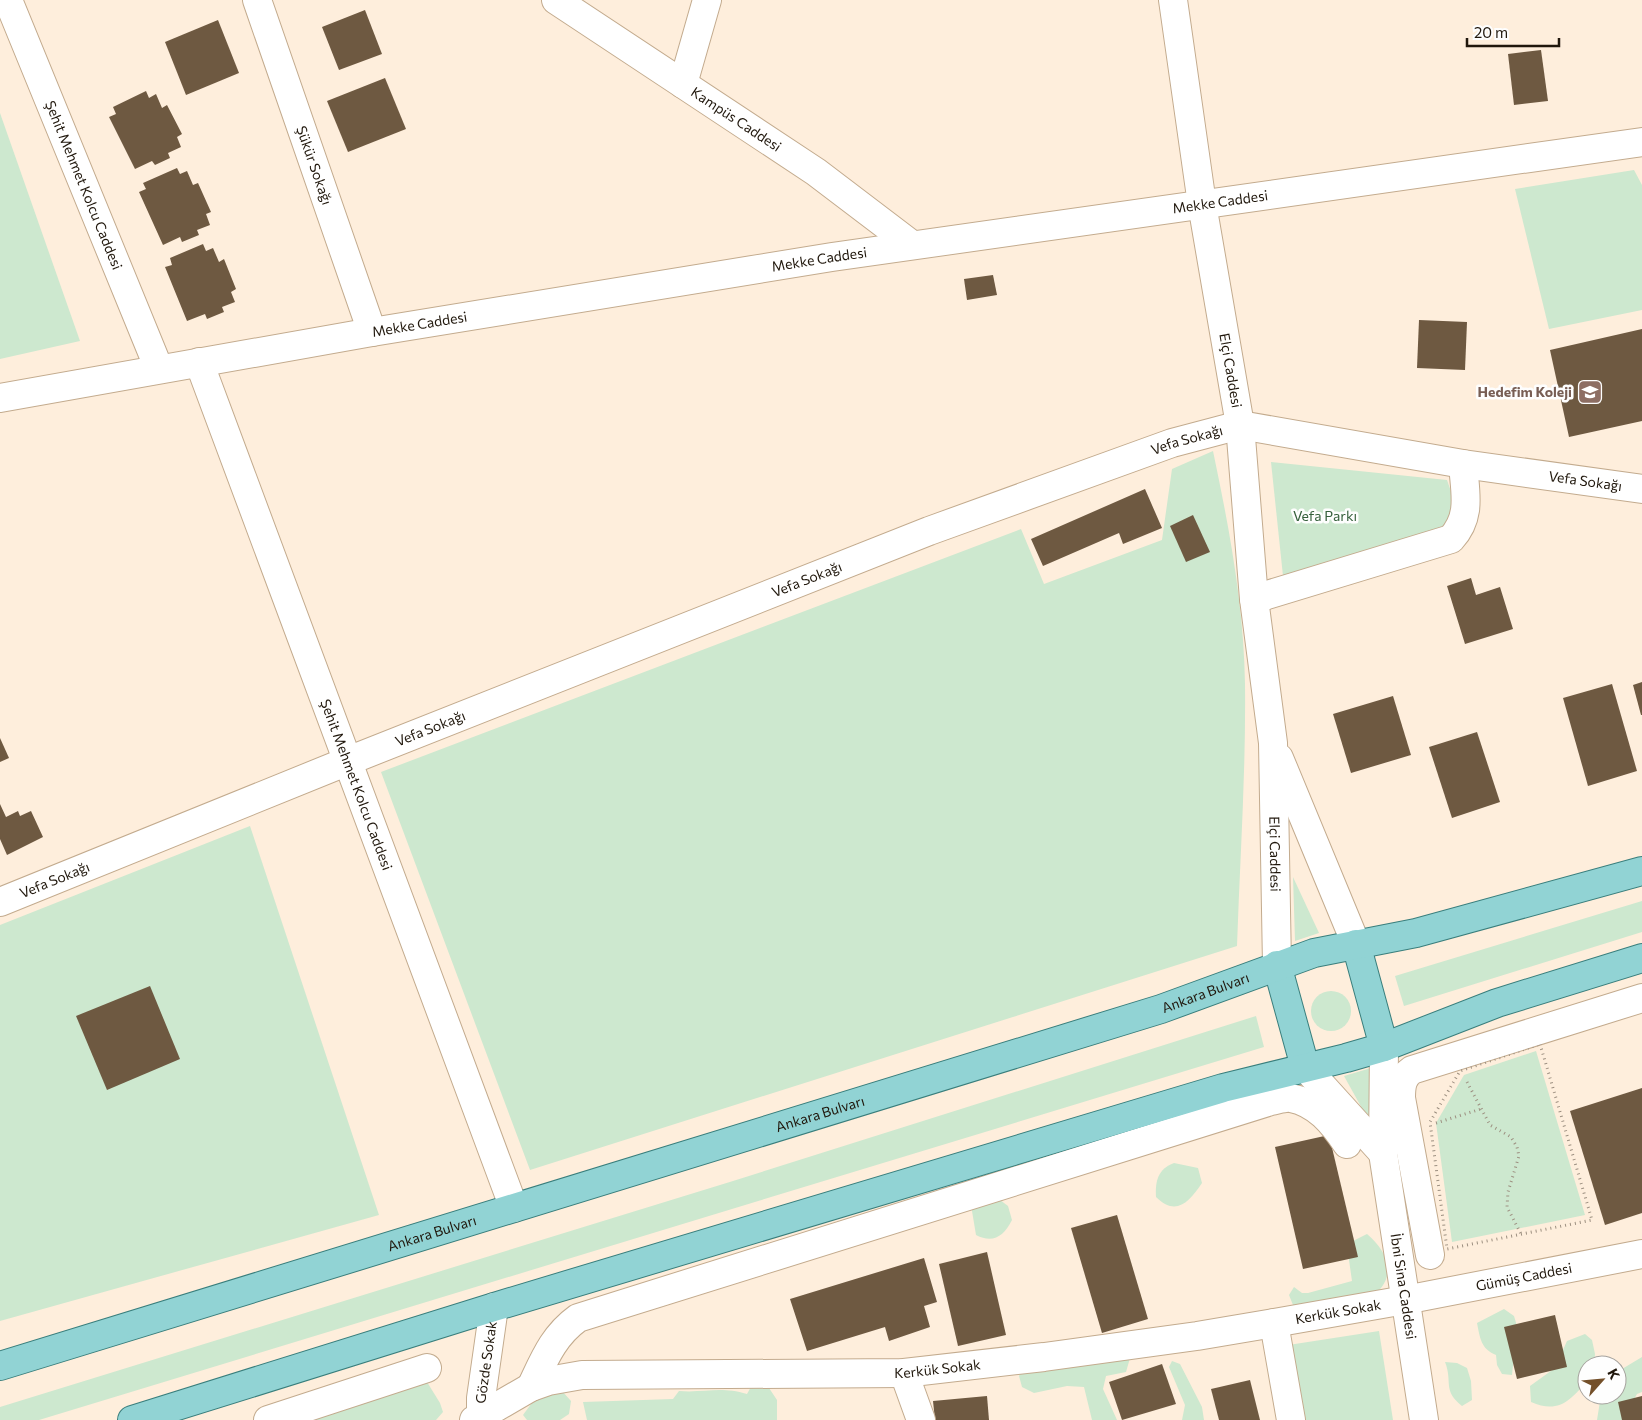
<svg xmlns="http://www.w3.org/2000/svg" width="1642" height="1420" viewBox="0 0 1642 1420" font-family="Commissioner,sans-serif">
  <rect width="100%" height="100%" fill="#feeedc"/>
  <g fill="#cde8cf">
    <path d="M0,113L80,341L0,359Z"/>
    <path d="M1634,170L1642,185V310L1549,329L1515,189Z"/>
    <path d="M1213,451C1229,527 1244,606 1245,684C1246,771 1240,859 1237,946L530,1170L381,772L1021,529L1044,584L1162,540L1172,469Z"/>
    <path d="M1271,462L1447,480L1455,503L1449,528L1283,576Z"/>
    <path d="M250,826L379,1215L0,1321V925Z"/>
    <path d="M1293,877L1319,933L1295,941Z"/>
    <path d="M1642,901V932L1404,1006L1395,976Z"/>
    <circle cx="1331" cy="1011" r="20"/>
    <path d="M1256,1016L1264,1047L39,1420H0V1407L733,1181Z"/>
    <path d="M1536,1051L1585,1215L1452,1242L1436,1123L1464,1075Z"/>
    <path d="M1371,1068L1375,1120L1369,1121L1344,1076Z"/>
    <path d="M1174,1163L1198,1168L1202,1183C1189,1202 1176,1217 1156,1197C1155,1181 1158,1169 1174,1163Z"/>
    <path d="M1000,1200L1008,1206L1012,1220C1004,1236 993,1244 976,1235L971,1205Z"/>
    <path d="M1367,1234C1388,1252 1398,1276 1373,1296L1302,1310L1293,1305L1289,1295L1294,1287L1302,1293H1308L1352,1281L1348,1253L1351,1242Z"/>
    <path d="M1504,1309L1514,1316L1517,1326L1512,1375L1502,1374L1497,1365L1496,1355C1481,1349 1480,1338 1477,1323Z"/>
    <path d="M1379,1331L1393,1420H1296L1282,1346Z"/>
    <path d="M1585,1334L1592,1340L1595,1354L1594,1365H1587V1381C1570,1401 1558,1414 1531,1402L1530,1386L1555,1368L1567,1341Z"/>
    <path d="M1642,1357V1392L1637,1394L1622,1420H1597L1601,1395H1617V1372Z"/>
    <path d="M1130,1358L1126,1372L1106,1376L1103,1389L1117,1420H1092L1084,1387L1067,1386L1034,1393L1022,1387L1019,1376L1022,1369Z"/>
    <path d="M1172,1361L1180,1364L1202,1407L1204,1420H1182L1185,1405L1169,1367Z"/>
    <path d="M1445,1362L1457,1363L1467,1368L1471,1381L1472,1400L1462,1406C1442,1390 1453,1382 1445,1362Z"/>
    <path d="M427,1382L440,1403L443,1412L436,1420H309Z"/>
    <path d="M765,1382L777,1400V1420H587L583,1402L673,1399L679,1391C705,1393 720,1386 747,1394L752,1385Z"/>
    <path d="M551,1391H562L571,1401L569,1414L560,1420H527L523,1415L534,1400Z"/>
  </g>
  <g fill="#6e5941">
    <path d="M365,10L382,54L339,70L322,27Z"/>
    <path d="M218,20L239,73L186,95L165,42Z"/>
    <path d="M1541,50L1548,101L1514,105L1508,54Z"/>
    <path d="M385,78L406,129L348,152L327,101Z"/>
    <path d="M146,91L149,98L156,94L162,108L167,105L182,134L177,137L181,147L168,153L170,158L155,165L152,161L135,169L109,117L116,114L113,107Z"/>
    <path d="M177,168L180,174L187,171L193,185L198,183L211,212L206,214L210,225L197,230L199,235L182,242L180,237L163,245L139,192L146,189L143,183Z"/>
    <path d="M203,244L206,251L213,248L219,262L224,259L236,289L231,292L235,302L222,307L224,312L207,319L205,314L187,321L165,267L172,265L170,258Z"/>
    <path d="M993,275L997,295L967,300L964,279Z"/>
    <path d="M1419,320L1467,322L1465,370L1417,368Z"/>
    <path d="M1642,329V421L1569,437L1550,350Z"/>
    <path d="M1145,489L1162,528L1123,544L1119,533L1043,566L1031,539Z"/>
    <path d="M1193,515L1210,552L1186,562L1170,526Z"/>
    <path d="M1471,578L1476,595L1500,587L1513,629L1465,644L1447,586Z"/>
    <path d="M1642,682V715H1641L1633,685Z"/>
    <path d="M1612,684L1637,771L1588,786L1563,698Z"/>
    <path d="M1393,696L1411,755L1351,773L1333,714Z"/>
    <path d="M1477,732L1500,802L1452,818L1429,747Z"/>
    <path d="M0,738L9,758L0,762Z"/>
    <path d="M0,804L6,817L18,811L20,816L31,811L43,837L7,855L0,839Z"/>
    <path d="M150,986L180,1059L107,1090L76,1016Z"/>
    <path d="M1642,1088V1213L1605,1225L1570,1111Z"/>
    <path d="M1329,1135L1358,1257L1303,1269L1275,1147Z"/>
    <path d="M1117,1215L1148,1319L1102,1333L1071,1228Z"/>
    <path d="M987,1252L1006,1335L958,1346L939,1264Z"/>
    <path d="M924,1258L937,1302L924,1306L930,1327L889,1341L885,1327L807,1351L790,1299Z"/>
    <path d="M1555,1315L1567,1367L1517,1379L1504,1327Z"/>
    <path d="M1162,1364L1176,1404L1122,1420L1109,1382Z"/>
    <path d="M1250,1380L1260,1420H1219L1211,1389Z"/>
    <path d="M987,1396L989,1420H935L933,1401Z"/>
    <path d="M1642,1396V1420H1622L1618,1402Z"/>
  </g>
  <g fill="none" stroke-linecap="round" stroke-linejoin="round">
    <defs>
      <g id="minor">
        <path id="s1" d="M8,0L159,369"/>
        <path id="s2" d="M257,0L372,332"/>
        <path id="s3" d="M556,0L816,172L912,245"/>
        <path id="s4" d="M1173,0L1202,204L1240,425L1254,599L1273,743L1277,965"/>
        <path d="M683,84L707,0"/>
        <path id="s5" d="M199,362L514,1208"/>
        <path id="s6" d="M0,398L372,332L832,257L1642,142"/>
        <path d="M1254,599L1451,539C1472,516 1465,493 1463,464"/>
        <path d="M1279,758L1356,944"/>
        <path id="s7" d="M0,902L348,761L929,531L1172,443L1240,425L1463,464L1642,489"/>
        <path id="s8" d="M1384,1047L1383,1153L1424,1420"/>
        <path d="M1305,1067L1383,1153"/>
        <path d="M1430,1255L1401,1098C1401,1086 1402,1077 1412,1070L1642,998"/>
        <path d="M1274,1323L1291,1420"/>
        <path d="M904,1373L921,1420"/>
        <path d="M531,1387C544,1360 553,1336 578,1318L1271,1101C1277,1100 1285,1097 1291,1098C1317,1103 1333,1123 1347,1144"/>
        <path d="M268,1420L427,1368"/>
        <path id="s9" d="M474,1420L531,1387L548,1381L582,1375L904,1373L1044,1357L1197,1336L1274,1323L1405,1300L1642,1254"/>
        <path id="s10" d="M481,1420V1398L494,1307"/>
      </g>
      <g id="major">
        <path d="M1356,944L1384,1047"/>
        <path d="M1277,965L1305,1067"/>
        <path id="s11" d="M0,1366L1161,1009L1314,953L1416,933L1642,871"/>
        <path d="M132,1420L494,1307L1223,1088L1346,1058L1384,1047L1497,1003L1642,958"/>
      </g>
    </defs>
    <use href="#minor" stroke="#c3ab8e" stroke-width="30"/>
    <use href="#major" stroke="#397e7c" stroke-width="30"/>
    <g stroke="#9d9081" stroke-width="3" stroke-dasharray="1 4" stroke-linecap="butt">
      <path d="M1540,1044L1592,1220L1447,1249L1430,1122L1460,1071Z"/>
      <path d="M1467,1082L1490,1125L1511,1137L1517,1147L1519,1156L1508,1192L1507,1207L1521,1234"/>
      <path d="M1436,1123L1481,1109"/>
    </g>
    <use href="#minor" stroke="#fff" stroke-width="28"/>
    <use href="#major" stroke="#91d3d4" stroke-width="28"/>
  </g>
  <defs>
    <symbol id="school-square" viewBox="-11 -11 22 22"><rect x="-9" y="-9" width="18" height="18" rx="4" fill="#8d6e63" stroke="#fefefe"/><path d="M0-5L7-2L0 1L-7-2ZM-4 1L0 2.5L4 1V4Q0 6-4 4Z" fill="#fff"/></symbol>
  </defs>
  <g fill-rule="evenodd">
    <use href="#school-square" x="1576" y="378" width="28" height="28"/>
  </g>
  <g text-anchor="middle" stroke-width="5" stroke-linejoin="round" paint-order="stroke">
    <g font-size="14" fill="#20170c" stroke="#fefefe">
      <text dy="5" stroke="none"><textPath href="#s3" startOffset="216">Kampüs Caddesi</textPath></text>
      <text dy="5" stroke="none"><textPath href="#s2" startOffset="175">Şükür Sokağı</textPath></text>
      <text dy="5" stroke="none"><textPath href="#s1" startOffset="200">Şehit Mehmet Kolcu Caddesi</textPath></text>
      <text dy="5" stroke="none"><textPath href="#s6" startOffset="1236">Mekke Caddesi</textPath></text>
      <text dy="5" stroke="none"><textPath href="#s6" startOffset="831">Mekke Caddesi</textPath></text>
      <text dy="5" stroke="none"><textPath href="#s6" startOffset="426">Mekke Caddesi</textPath></text>
      <text dy="5" stroke="none"><textPath href="#s4" startOffset="375">Elçi Caddesi</textPath></text>
      <text dy="5" stroke="none"><textPath href="#s7" startOffset="1274">Vefa Sokağı</textPath></text>
      <text dy="5" stroke="none"><textPath href="#s7" startOffset="1679">Vefa Sokağı</textPath></text>
      <text dy="5" stroke="none"><textPath href="#s7" startOffset="869">Vefa Sokağı</textPath></text>
      <text dy="5" stroke="none"><textPath href="#s7" startOffset="464">Vefa Sokağı</textPath></text>
      <text dy="5" stroke="none"><textPath href="#s5" startOffset="451">Şehit Mehmet Kolcu Caddesi</textPath></text>
      <text dy="5" stroke="none"><textPath href="#s4" startOffset="861">Elçi Caddesi</textPath></text>
      <text dy="5" stroke="none"><textPath href="#s7" startOffset="59">Vefa Sokağı</textPath></text>
      <text dy="5" stroke="none"><textPath href="#s11" startOffset="1262">Ankara Bulvarı</textPath></text>
      <text dy="5" stroke="none"><textPath href="#s11" startOffset="858">Ankara Bulvarı</textPath></text>
      <text dy="5" stroke="none"><textPath href="#s11" startOffset="452">Ankara Bulvarı</textPath></text>
      <text dy="5" stroke="none"><textPath href="#s9" startOffset="1068">Gümüş Caddesi</textPath></text>
      <text dy="5" stroke="none"><textPath href="#s8" startOffset="241">İbni Sina Caddesi</textPath></text>
      <text dy="5" stroke="none"><textPath href="#s9" startOffset="879">Kerkük Sokak</textPath></text>
      <text dy="5" stroke="none"><textPath href="#s10" startOffset="58">Gözde Sokak</textPath></text>
      <text dy="5" stroke="none"><textPath href="#s9" startOffset="474">Kerkük Sokak</textPath></text>
    </g>
    <g font-size="14" font-weight="bold" fill="#785e54" stroke="#fefefe" text-anchor="end">
      <text x="1572" y="397">Hedefim Koleji</text>
    </g>
    <g font-size="14" fill="#36603c" stroke="#fefefe">
      <text x="1325" y="521">Vefa Parkı</text>
    </g>
  </g>
  <g transform="translate(1602 1380) rotate(63)"><circle r="24" fill="#fefefe" stroke="#a5a29d"/>
  <path d="M0-4L9 19L0 12L-9 19Z" fill="#74502a"/>
  <text y="-8" font-size="14" font-weight="bold" text-anchor="middle" fill="#20170c">K</text>
  </g>
  <path d="M1467 38v8h92v-8" fill="none" stroke="#20170c" stroke-width="2.5"/>
  <text x="1474" y="38" font-size="15" fill="#20170c" stroke="#fefefe" stroke-width="4" paint-order="stroke">20 m</text>
</svg>
